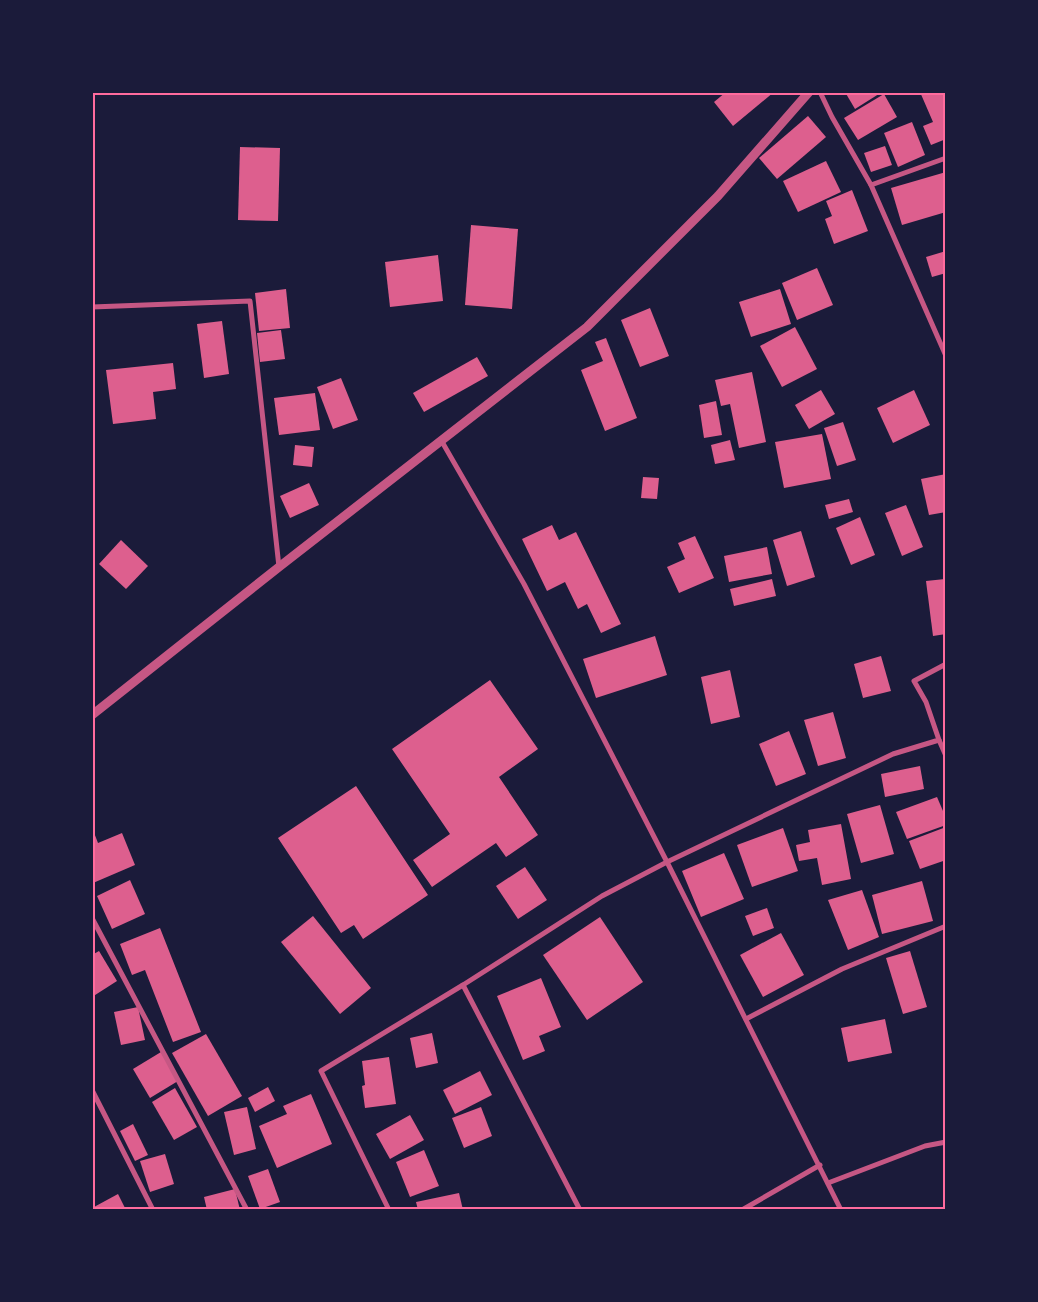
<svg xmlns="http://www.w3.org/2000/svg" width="1038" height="1302" viewBox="0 0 1038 1302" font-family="'Nunito Sans',sans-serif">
  <rect width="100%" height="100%" fill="#1b1b3a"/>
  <g fill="#dd5f8e">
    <path d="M726,92H774L733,126L714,102Z"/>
    <path d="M845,92H882L855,109Z"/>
    <path d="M920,92H946V105L944,106L946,110V139L931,145L923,126L933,122Z"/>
    <path d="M884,94L897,117L858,140L844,118Z"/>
    <path d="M808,116L826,137L777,179L759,158Z"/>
    <path d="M912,122L925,155L898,167L884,133Z"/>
    <path d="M885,146L892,165L871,172L864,153Z"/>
    <path d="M240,147L280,148L278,221L238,220Z"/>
    <path d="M826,161L841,192L798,212L783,181Z"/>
    <path d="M946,172V212L902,225L891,188Z"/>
    <path d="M852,190L868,231L834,244L825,219L832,216L826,201Z"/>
    <path d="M471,225L518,229L512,309L465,305Z"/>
    <path d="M946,251V273L932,277L926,257Z"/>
    <path d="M438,255L443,301L390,307L385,262Z"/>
    <path d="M817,268L833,305L797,320L782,283Z"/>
    <path d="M286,289L290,328L259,331L255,293Z"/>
    <path d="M780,289L791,324L751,337L739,302Z"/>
    <path d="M650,308L669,356L640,367L621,320Z"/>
    <path d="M222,321L229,374L204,378L197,324Z"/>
    <path d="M795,327L817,369L782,387L760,346Z"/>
    <path d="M281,330L285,359L260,362L257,333Z"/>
    <path d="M606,338L637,418L605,431L581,370L603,361L595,342Z"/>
    <path d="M477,357L488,376L424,412L413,393Z"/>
    <path d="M173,363L176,389L153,392L156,419L113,424L106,370Z"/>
    <path d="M752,372L766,442L739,448L730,404L721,406L715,380Z"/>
    <path d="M341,378L358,420L333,429L317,387Z"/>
    <path d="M821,390L835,414L809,429L795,405Z"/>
    <path d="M914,390L930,425L893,443L877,408Z"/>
    <path d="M315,393L320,430L279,435L274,398Z"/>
    <path d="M716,401L722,435L704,438L699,405Z"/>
    <path d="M843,422L856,460L837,466L824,428Z"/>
    <path d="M822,434L831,479L784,488L775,442Z"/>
    <path d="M730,440L735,460L715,464L711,445Z"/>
    <path d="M295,445L314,447L312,467L293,465Z"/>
    <path d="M946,474V512L929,515L921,479Z"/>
    <path d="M643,477L659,478L657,499L641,498Z"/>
    <path d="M309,483L319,505L290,518L280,496Z"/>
    <path d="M849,499L853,512L829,519L825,505Z"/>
    <path d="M906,505L923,547L902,556L885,513Z"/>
    <path d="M860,517L875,555L851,565L836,528Z"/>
    <path d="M552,525L559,540L576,532L621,624L601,633L587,604L578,609L565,582L547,591L522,539Z"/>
    <path d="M801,531L815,577L787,586L773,540Z"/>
    <path d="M695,536L714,578L679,593L667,567L685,559L678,543Z"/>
    <path d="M121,540L148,566L126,589L99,564Z"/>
    <path d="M767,547L772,574L729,582L724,556Z"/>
    <path d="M772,579L776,596L734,606L730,589Z"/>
    <path d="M945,579L946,634L933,636L926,581Z"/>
    <path d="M655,636L667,675L596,698L583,659Z"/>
    <path d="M881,656L891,691L863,698L854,664Z"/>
    <path d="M730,670L740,717L711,724L701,677Z"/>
    <path d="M490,680L538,749L499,777L538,835L506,857L496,843L432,887L413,860L450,834L392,749Z"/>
    <path d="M833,712L846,758L818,766L804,720Z"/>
    <path d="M789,731L806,774L776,786L759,744Z"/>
    <path d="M920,766L924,789L885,797L881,774Z"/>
    <path d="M356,786L428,895L363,939L354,925L341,933L278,838Z"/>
    <path d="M937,797L946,818V825L907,839L896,812Z"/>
    <path d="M880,805L894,854L861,863L847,814Z"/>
    <path d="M841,824L851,879L822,885L817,858L799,861L796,845L810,842L808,830Z"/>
    <path d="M946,827V860L920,869L909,841Z"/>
    <path d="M783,828L798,871L752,887L737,845Z"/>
    <path d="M93,830L98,843L122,833L135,865L93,883Z"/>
    <path d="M724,853L744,899L701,917L682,871Z"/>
    <path d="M525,867L547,900L518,919L496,886Z"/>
    <path d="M130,880L145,914L112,929L97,896Z"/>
    <path d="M922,881L933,921L882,934L872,895Z"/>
    <path d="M862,890L879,937L848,950L828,900Z"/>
    <path d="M767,908L774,928L753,936L745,916Z"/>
    <path d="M313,916L371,988L340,1014L281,942Z"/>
    <path d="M600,917L643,982L587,1020L543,955Z"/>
    <path d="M160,928L201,1032L173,1042L145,970L132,975L120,944Z"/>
    <path d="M781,933L804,975L763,997L740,955Z"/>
    <path d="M99,951L117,981L92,997V955Z"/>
    <path d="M910,951L927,1007L903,1014L886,958Z"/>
    <path d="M541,978L561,1027L539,1036L545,1051L523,1060L497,996Z"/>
    <path d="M138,1007L145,1040L121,1045L114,1012Z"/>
    <path d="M885,1019L892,1053L848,1062L841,1028Z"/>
    <path d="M432,1033L438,1063L416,1068L410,1038Z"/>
    <path d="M206,1034L242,1096L208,1116L172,1053Z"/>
    <path d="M161,1052L178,1081L150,1098L133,1069Z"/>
    <path d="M389,1057L396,1104L365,1108L362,1086L365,1085L362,1061Z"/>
    <path d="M480,1071L492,1095L455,1114L443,1090Z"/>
    <path d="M268,1087L275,1101L255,1112L248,1098Z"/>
    <path d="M175,1088L197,1127L174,1140L152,1102Z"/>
    <path d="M311,1094L332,1144L277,1168L259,1126L287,1114L283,1106Z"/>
    <path d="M247,1107L256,1149L234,1155L224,1112Z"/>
    <path d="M481,1107L492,1136L464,1148L452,1118Z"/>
    <path d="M410,1115L424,1140L390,1159L376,1134Z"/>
    <path d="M133,1124L148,1155L135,1161L120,1131Z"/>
    <path d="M424,1150L439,1186L410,1197L396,1162Z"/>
    <path d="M165,1154L174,1184L150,1192L140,1161Z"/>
    <path d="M268,1169L280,1202L260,1209L248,1176Z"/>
    <path d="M235,1189L240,1210H207L204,1197Z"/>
    <path d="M459,1193L463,1210H418L416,1202Z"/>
    <path d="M118,1194L126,1210H95L94,1207Z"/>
  </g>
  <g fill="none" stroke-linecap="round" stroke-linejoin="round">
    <g stroke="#c65784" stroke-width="5">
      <path d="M820,92L832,117L871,185L946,356"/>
      <path d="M871,185L946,158"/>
      <path d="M92,307L250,301L279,567"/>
      <path d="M441,440L524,584L667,862L841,1210"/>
      <path d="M939,740L946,756"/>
      <path d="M92,918L247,1210"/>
      <path d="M463,985L580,1210"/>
      <path d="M746,1019L842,969L946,926"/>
      <path d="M92,1090L153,1210"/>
      <path d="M828,1183L925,1146L946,1142"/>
      <path d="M389,1210L321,1071L463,985L602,896L667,862L893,754L939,740L926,702L914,681L946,664"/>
      <path d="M742,1210L820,1165"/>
    </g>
    <path stroke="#c65784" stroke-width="9" d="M92,715L279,567L587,327L718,196L809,92"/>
  </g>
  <rect width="1038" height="1302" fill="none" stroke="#1b1b3a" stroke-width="188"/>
  <rect x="94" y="94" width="850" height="1114" fill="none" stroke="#ff6b9d" stroke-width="2"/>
</svg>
